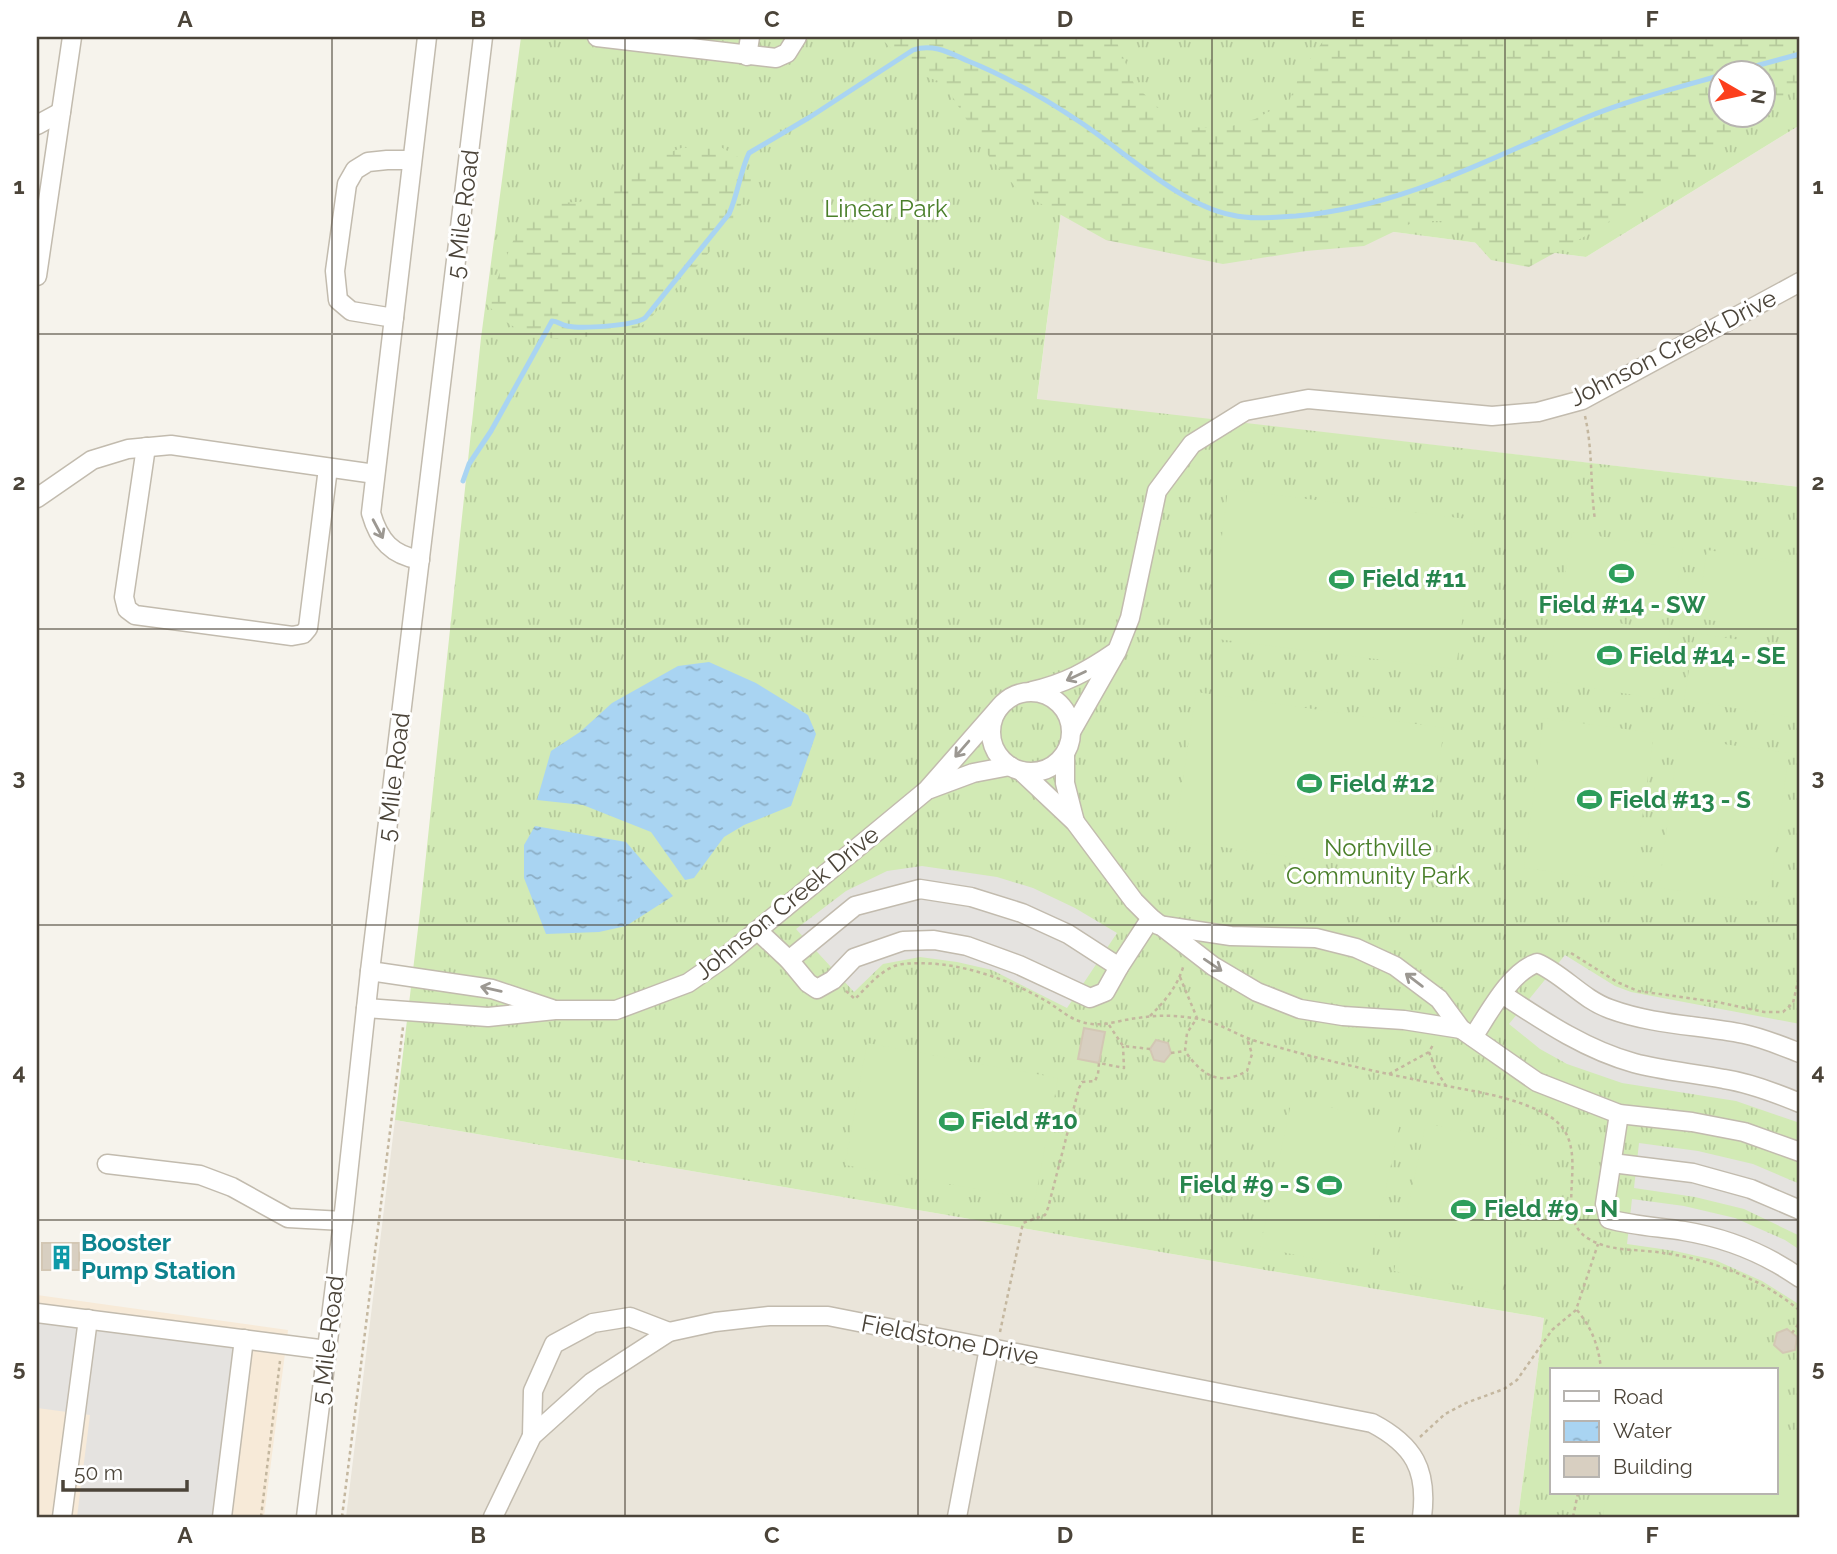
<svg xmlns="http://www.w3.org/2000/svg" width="1837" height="1554" viewBox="0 0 1837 1554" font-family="Raleway,sans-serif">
  <defs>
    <pattern id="grass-tufts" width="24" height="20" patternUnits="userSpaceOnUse" patternTransform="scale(1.75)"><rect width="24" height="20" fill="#d2eab5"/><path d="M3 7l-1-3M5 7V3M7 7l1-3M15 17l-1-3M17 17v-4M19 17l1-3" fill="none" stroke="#b6ca9c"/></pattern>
    <pattern id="wetland-marsh" width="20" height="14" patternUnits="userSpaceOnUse" patternTransform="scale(1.75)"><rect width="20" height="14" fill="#d2eab5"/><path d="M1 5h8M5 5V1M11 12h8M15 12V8" fill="none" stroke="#b6ca9c"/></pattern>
    <pattern id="water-ripples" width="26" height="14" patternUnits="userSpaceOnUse" patternTransform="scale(1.75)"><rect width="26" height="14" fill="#a9d4f2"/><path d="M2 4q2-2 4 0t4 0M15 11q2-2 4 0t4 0" fill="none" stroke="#8caec5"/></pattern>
  </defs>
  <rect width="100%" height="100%" fill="#f6f3ec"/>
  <g fill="#eae5da">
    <path d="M1800,125V487L1037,400L1064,189L1586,257Z"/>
    <path d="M395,1120L1544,1318L1518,1517H346Z"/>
  </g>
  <path fill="#f7ead8" d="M37,1295L288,1330L264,1517H37Z"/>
  <path fill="url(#grass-tufts)" fill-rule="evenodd" d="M521,37H1800V125L1586,257L1064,189L1037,399L1800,487V1517H1518L1544,1318L395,1120L420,912L481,338ZM1722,74H1764V116H1722ZM1552,1370H1776V1493H1552Z"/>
  <g fill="url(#wetland-marsh)">
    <path d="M880,37H1115L1134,84L1177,126L1222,129L1255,119L1289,101L1301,72L1326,37H1800V86L1764,110V74H1722V116H1755L1600,228L1529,267L1491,260L1456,221H1416L1364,246L1306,251L1223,264L1106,240L1020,192L990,158L944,83L915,73Z"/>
    <path d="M719,146L738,157L752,178C734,232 704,258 666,299C659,307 650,322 641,326C631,331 615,332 604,334C554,342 523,344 487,304L518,229L547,204L590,201L618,180L651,160L681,148Z"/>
  </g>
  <g fill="#d2eab5">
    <path d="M1228,489L1475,520L1456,669L1209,638Z"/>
    <path d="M1572,532L1683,549L1672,617L1561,600Z"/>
    <path d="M1707,550L1800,564V634L1697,618Z"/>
    <path d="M1559,614L1670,631L1659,699L1548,681Z"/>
    <path d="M1695,633L1800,649V685L1795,718L1684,700Z"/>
    <path d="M1196,692L1444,728L1423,876L1174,840Z"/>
    <path d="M1544,718L1654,733L1633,883L1524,868Z"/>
    <path d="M1679,738L1789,753L1768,903L1659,888Z"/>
    <path d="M867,1043L1058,1078L1035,1200L845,1165Z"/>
    <path d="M1292,1099L1400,1123L1368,1271L1260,1247Z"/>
    <path d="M1426,1123L1534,1147L1501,1295L1394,1271Z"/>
    <path d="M1776,1453L1800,1457V1517H1603L1606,1493H1776Z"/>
  </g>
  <g fill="#e5e3e0">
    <path d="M922,866L997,877L1033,888L1075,908L1117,933L1067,1008L992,970L957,962L920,957L883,964L854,992L796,929L846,891L887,871Z"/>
    <path d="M1565,955L1615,986L1631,992L1800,1024V1123L1736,1101L1622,1083L1567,1064L1540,1049L1509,1024Z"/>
    <path d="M1639,1143L1698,1151L1753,1164L1800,1184V1236L1744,1209L1695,1197L1634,1188Z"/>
    <path d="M1632,1199L1684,1206L1735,1218L1785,1240L1800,1250V1305L1762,1281L1715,1260L1675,1251L1627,1244Z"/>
    <path d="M37,1321L238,1347L215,1517H77L90,1415L37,1408Z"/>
  </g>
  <g fill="url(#water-ripples)">
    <path d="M709,662L756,683L808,715L816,734L791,806L744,825L724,837L694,878L685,880L651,832L583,805L537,800L551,751L580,732L612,703L678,666Z"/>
    <path d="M535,826L626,842L673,896L626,926L599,932L546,934L524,878V845Z"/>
  </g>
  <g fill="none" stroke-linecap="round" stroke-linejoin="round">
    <g stroke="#a9d4f2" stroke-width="5">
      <path d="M1726,74L1800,54"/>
      <path d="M463,481L469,464L491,431L552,321C558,321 561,325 567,326C581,329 633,326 645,318L729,214C738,194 740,172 749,153L810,117L913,50C933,43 950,53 968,61C1008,77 1044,98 1080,122C1124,151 1180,205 1232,215C1253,220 1275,217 1296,216C1402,207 1489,159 1585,118C1629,100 1676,88 1722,75"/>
    </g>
  </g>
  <g fill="#d8cfc1" stroke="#d3c7b4" stroke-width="2">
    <path d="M1084,1028L1105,1032L1099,1063L1078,1059Z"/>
    <path d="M1156,1040L1168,1043L1171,1053L1164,1062L1154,1060L1150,1049Z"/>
    <rect x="42" y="1243" width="37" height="27"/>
    <path d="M1787,1329L1797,1337L1795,1350L1783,1353L1774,1345L1777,1333Z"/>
  </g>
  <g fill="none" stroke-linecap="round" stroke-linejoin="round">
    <defs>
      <g id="minor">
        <path d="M597,37L776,58L787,53L797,37"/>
        <path d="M747,56L750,37"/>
        <path d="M37,125L61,112"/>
        <path d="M37,276L72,37"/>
        <path d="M394,318L351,311L338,300L335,271L347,184L355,170L368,162L387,160H412"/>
        <path d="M146,447L124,597L127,609L135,615L292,636L303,634L308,628L328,468"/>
        <path d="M37,498L92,460L128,449L171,445L375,474"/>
        <path d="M420,560C392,555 379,541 371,513L427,37"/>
        <path d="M1032,691C1064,684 1088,671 1114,653"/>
        <circle cx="1031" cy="732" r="40"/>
        <path d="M1072,730L1117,651L1130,618L1157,491L1192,444L1245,411L1308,399L1492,416L1538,412L1582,400L1800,282"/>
        <path d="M1065,754V783L1075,822"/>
        <path d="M1021,771L1075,822L1134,901L1151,918L1213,966L1257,992L1300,1009L1343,1016L1404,1020L1461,1029"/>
        <path d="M930,789L973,773L1010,766"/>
        <path d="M1158,925L1231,936L1316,938L1356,948L1395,966L1439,999L1461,1029L1537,1082L1619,1114L1692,1122L1744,1132L1800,1152"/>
        <path d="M758,931L789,960L808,983L817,989L833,980L854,958L903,941L934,940L967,946L1019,965L1090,998L1105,992L1119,967L1151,918"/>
        <path d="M789,960L855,906L920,889L971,897L1022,913L1068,934L1119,967"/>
        <path d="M370,971L492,989L552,1009"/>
        <path d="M1502,994C1543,1021 1586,1050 1634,1063C1663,1071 1694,1073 1724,1079C1750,1083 1776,1093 1800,1103"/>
        <path d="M366,1008L488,1017L555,1010H616L688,983L724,958L927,790L998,709"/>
        <path d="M1473,1037C1489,1013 1510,972 1537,963C1563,974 1582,999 1610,1009C1653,1025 1699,1025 1744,1034C1763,1038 1782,1046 1800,1053"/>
        <path d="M1619,1114L1605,1204L1609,1219C1634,1226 1659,1227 1684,1231C1726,1238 1766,1254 1800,1278"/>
        <path d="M1612,1163L1693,1173L1751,1189L1800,1210"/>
        <path d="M107,1164L200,1175L232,1187L288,1218L343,1221"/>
        <path d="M37,1313L327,1350"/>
        <path d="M532,1436L533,1391L554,1344L593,1323L630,1317L669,1332"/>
        <path d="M62,1517L88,1319"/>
        <path d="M222,1517L244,1339"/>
        <path d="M306,1517L343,1221L370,971L483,37"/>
        <path d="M493,1517L532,1436L592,1382L669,1332L715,1322L769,1316H828L1372,1423C1414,1445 1428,1470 1422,1517"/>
        <path d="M957,1517L989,1348"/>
      </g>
    </defs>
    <use href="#minor" stroke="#c2bbae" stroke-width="21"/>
    <g stroke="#c4b79f" stroke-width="2.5" stroke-dasharray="3.5 3.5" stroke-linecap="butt">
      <path d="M1585,416C1593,451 1590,485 1595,520"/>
      <path d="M1571,953L1617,982L1638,991L1717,1002L1764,1012H1783L1793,1003L1800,972"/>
      <path d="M1180,977L1197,1018L1187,1033L1185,1051C1202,1075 1219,1087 1247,1071L1252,1054L1247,1038"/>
      <path d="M846,991L855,999C868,986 884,966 903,964C951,959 1005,977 1046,1001C1057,1007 1067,1017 1079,1021C1100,1029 1118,1020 1138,1018C1157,1015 1174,1015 1193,1018C1214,1020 1231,1032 1250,1039C1260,1043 1271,1045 1281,1048C1331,1062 1382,1073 1432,1083C1470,1091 1515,1096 1549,1116C1598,1145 1548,1216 1589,1239C1610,1252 1641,1249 1664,1253C1712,1260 1763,1279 1800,1311"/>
      <path d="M1150,1016C1166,1000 1178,986 1184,964"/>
      <path d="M1109,1025L1123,1046L1150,1049"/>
      <path d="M1429,1052L1435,1068L1446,1086"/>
      <path d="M1171,1053L1185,1051"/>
      <path d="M1389,1074L1429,1052L1434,1043"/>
      <path d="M1577,1310C1592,1328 1599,1347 1601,1370"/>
      <path d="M1000,1332L1023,1223L1045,1215L1048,1208L1079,1088L1082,1082L1095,1081L1098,1074L1099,1063L1124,1068L1123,1046"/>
      <path d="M1792,1333L1800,1322"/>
      <path d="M1420,1437L1445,1414L1466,1403L1504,1389L1517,1380L1552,1330L1576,1310L1598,1244"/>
      <path d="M261,1517L280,1361"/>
      <path d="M342,1517L403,1027"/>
      <path d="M1573,1517L1578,1493"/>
    </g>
    <use href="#minor" stroke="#fff" stroke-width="18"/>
  </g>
  <defs><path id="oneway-shaft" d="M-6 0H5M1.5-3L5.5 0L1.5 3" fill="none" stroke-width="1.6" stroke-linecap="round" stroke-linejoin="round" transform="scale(1.75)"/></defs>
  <g stroke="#9c9892">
    <use href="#oneway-shaft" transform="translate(378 529) rotate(62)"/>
    <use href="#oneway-shaft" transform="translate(1076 676) rotate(155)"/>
    <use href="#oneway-shaft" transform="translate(962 749) rotate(131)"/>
    <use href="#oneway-shaft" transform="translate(1213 965) rotate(34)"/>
    <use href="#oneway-shaft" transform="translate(1414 980) rotate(-143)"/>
    <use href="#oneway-shaft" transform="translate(491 989) rotate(-167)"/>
  </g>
  <path fill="none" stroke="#4b4439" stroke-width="2" stroke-opacity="0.55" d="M332,37V1517M625,37V1517M918,37V1517M1212,37V1517M1505,37V1517M37,334H1800M37,629H1800M37,925H1800M37,1220H1800"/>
  <defs>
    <symbol id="stadium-bare" viewBox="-9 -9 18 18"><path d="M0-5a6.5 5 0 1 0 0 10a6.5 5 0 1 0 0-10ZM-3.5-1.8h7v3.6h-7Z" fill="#2e9e5b" stroke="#fff" stroke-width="2.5" paint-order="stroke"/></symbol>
    <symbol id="building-bare" viewBox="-9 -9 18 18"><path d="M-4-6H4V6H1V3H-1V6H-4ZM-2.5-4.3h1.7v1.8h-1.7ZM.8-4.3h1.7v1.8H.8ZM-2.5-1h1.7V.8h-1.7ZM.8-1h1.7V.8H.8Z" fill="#0f9aa8" stroke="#fff" stroke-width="2.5" paint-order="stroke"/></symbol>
  </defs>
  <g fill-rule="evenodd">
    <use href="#stadium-bare" x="1604" y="556" width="35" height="35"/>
    <use href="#stadium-bare" x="1324" y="562" width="35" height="35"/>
    <use href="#stadium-bare" x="1592" y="638" width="35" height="35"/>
    <use href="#stadium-bare" x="1292" y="766" width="35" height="35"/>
    <use href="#stadium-bare" x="1572" y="782" width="35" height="35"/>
    <use href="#stadium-bare" x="934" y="1104" width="35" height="35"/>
    <use href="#stadium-bare" x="1312" y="1168" width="35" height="35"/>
    <use href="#stadium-bare" x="1446" y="1192" width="35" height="35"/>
    <use href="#building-bare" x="44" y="1240" width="35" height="35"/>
  </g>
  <g text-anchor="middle" stroke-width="6" stroke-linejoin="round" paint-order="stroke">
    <g font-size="24" fill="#4a7f2a" stroke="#fff">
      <text x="886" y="217">Linear Park</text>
      <text x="1378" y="856">Northville<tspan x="1378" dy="28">Community Park</tspan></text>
    </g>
    <g font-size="24" fill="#4b4439" stroke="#fff">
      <text transform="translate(463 214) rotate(-83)" y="8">5 Mile Road</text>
      <text transform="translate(1673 348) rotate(-27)" y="8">Johnson Creek Drive</text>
      <text transform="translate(394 777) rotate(-83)" y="8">5 Mile Road</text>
      <text transform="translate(787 903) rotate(-39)" y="8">Johnson Creek Drive</text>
      <text transform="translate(328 1340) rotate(-83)" y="8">5 Mile Road</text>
      <text transform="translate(950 1340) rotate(11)" y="8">Fieldstone Drive</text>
    </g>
    <g font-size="24" font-weight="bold" fill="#27864d" stroke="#fff" text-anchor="start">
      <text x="1362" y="587">Field #11</text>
      <text x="1622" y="613" text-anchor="middle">Field #14 - SW</text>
      <text x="1629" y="664">Field #14 - SE</text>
      <text x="1329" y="792">Field #12</text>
      <text x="1609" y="808">Field #13 - S</text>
      <text x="971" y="1129">Field #10</text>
      <text x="1310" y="1193" text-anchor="end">Field #9 - S</text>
      <text x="1484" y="1217">Field #9 - N</text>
    </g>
    <g font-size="24" font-weight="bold" fill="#0d838f" stroke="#fff" text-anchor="start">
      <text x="81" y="1251">Booster<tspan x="81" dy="28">Pump Station</tspan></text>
    </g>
  </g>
  <rect width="1837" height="1554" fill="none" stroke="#ffffff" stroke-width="77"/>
  <rect x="1550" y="1368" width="228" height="126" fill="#ffffff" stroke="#b7b4b0" stroke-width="2"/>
  <rect x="1564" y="1391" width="35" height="10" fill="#ffffff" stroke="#b7b4b0" stroke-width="2"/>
  <text x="1613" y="1404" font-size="21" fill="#4b4439">Road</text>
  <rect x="1564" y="1421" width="35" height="21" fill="url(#water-ripples)" stroke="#b7b4b0" stroke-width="2"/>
  <text x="1613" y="1438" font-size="21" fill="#4b4439">Water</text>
  <rect x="1564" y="1456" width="35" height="21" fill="#d8cfc1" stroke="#b7b4b0" stroke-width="2"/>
  <text x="1613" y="1474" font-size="21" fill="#4b4439">Building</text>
  <g transform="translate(1742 94) rotate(99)"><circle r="33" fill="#ffffff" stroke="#b7b4b0" stroke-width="2"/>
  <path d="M0-5L12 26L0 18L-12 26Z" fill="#fc3f1d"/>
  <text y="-10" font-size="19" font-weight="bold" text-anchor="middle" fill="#4b4439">N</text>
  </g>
  <path d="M63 1480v10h124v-10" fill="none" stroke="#4b4439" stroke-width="3.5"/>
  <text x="74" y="1480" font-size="21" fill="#4b4439" stroke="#ffffff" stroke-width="5" paint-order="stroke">50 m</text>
  <rect x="38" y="38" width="1760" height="1478" fill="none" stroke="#4b4439" stroke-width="2.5"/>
  <g font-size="23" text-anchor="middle" font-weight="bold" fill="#4b4439">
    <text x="185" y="27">A</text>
    <text x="478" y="27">B</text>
    <text x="772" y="27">C</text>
    <text x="1065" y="27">D</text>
    <text x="1358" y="27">E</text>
    <text x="1652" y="27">F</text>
    <text x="19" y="194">1</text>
    <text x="1818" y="194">1</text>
    <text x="19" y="490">2</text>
    <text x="1818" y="490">2</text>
    <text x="19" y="785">3</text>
    <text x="1818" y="785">3</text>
    <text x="19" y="1080">4</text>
    <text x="1818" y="1080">4</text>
    <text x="19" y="1376">5</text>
    <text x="1818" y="1376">5</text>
    <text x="185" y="1543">A</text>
    <text x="478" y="1543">B</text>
    <text x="772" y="1543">C</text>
    <text x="1065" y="1543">D</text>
    <text x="1358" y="1543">E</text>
    <text x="1652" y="1543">F</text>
  </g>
</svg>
